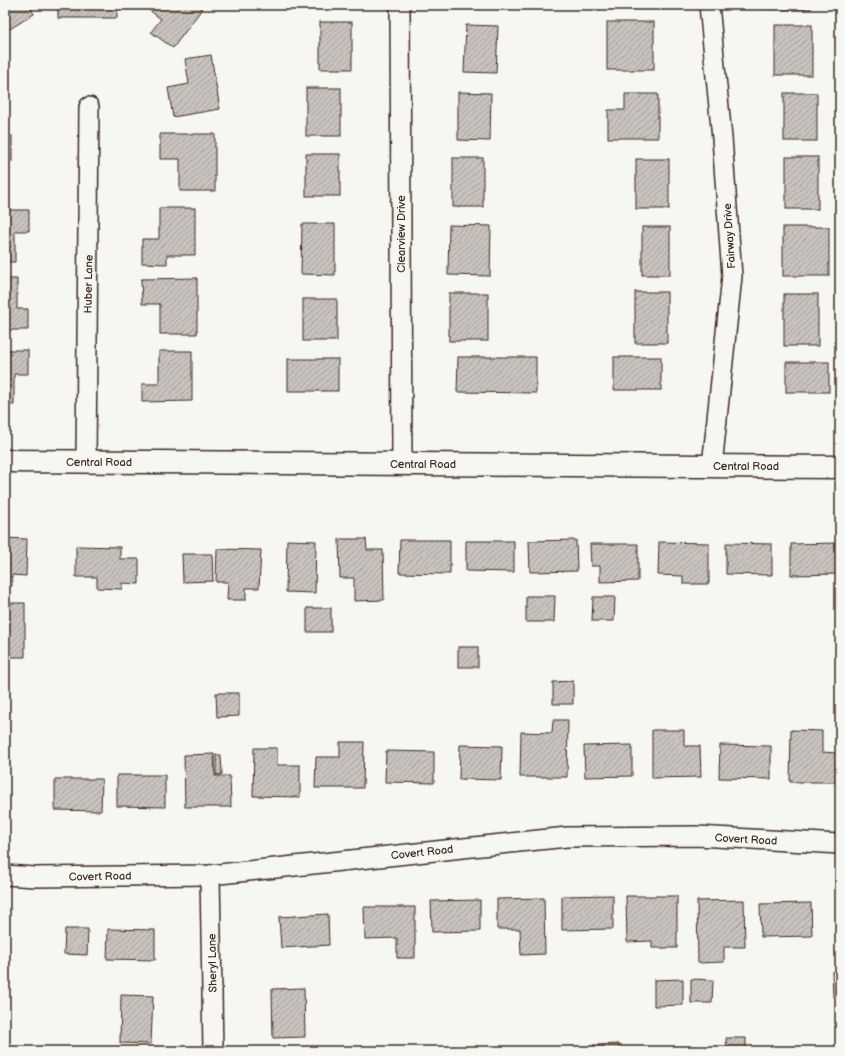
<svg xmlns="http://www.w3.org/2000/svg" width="845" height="1056" viewBox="0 0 845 1056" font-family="'Balsamiq Sans',sans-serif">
  <defs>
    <pattern id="building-hatch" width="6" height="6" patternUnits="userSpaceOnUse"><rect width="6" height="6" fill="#c8c3be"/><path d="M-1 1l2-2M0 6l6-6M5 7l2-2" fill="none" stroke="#a49f9a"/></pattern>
  </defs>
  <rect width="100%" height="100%" fill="#f6f6f2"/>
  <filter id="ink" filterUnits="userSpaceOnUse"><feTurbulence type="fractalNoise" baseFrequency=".025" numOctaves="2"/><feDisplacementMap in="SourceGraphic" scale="8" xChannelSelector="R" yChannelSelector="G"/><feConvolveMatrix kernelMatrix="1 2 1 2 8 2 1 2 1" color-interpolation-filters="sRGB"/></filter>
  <g filter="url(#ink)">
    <g fill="url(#building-hatch)" stroke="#3b2a1e">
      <path d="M5,5H29L34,14L5,32Z"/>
      <rect x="58" y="5" width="59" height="13"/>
      <path d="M147,5H197L202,9L173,48L151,32L161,19L145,7Z"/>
      <rect x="322" y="5" width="33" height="1"/>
      <rect x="471" y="5" width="31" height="2"/>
      <rect x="616" y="5" width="37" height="4"/>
      <rect x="766" y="5" width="45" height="4"/>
      <rect x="320" y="22" width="32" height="47"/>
      <rect x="607" y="22" width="47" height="48"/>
      <path d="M466,25L498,26L496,73L464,72Z"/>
      <rect x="775" y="25" width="37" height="50"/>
      <path d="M211,55L220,109L173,117L168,88L189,84L185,59Z"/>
      <rect x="306" y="88" width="35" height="48"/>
      <path d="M458,92L491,93L490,141L458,140Z"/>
      <rect x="784" y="93" width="33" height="48"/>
      <path d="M625,94H658V138H608V110H625Z"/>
      <path d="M160,134H215V191H180V159H160Z"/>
      <rect x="5" y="136" width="7" height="25"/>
      <rect x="306" y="154" width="34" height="42"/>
      <rect x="786" y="157" width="32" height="52"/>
      <rect x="453" y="158" width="30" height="49"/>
      <rect x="636" y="159" width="33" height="50"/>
      <path d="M159,208H195V255H167V264L142,263V239H159Z"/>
      <path d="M5,210H29V231H15V262H5Z"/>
      <path d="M302,224H335V275L301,274Z"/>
      <path d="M449,225L491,226L490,276L448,275Z"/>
      <rect x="642" y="227" width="28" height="48"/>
      <rect x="783" y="227" width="46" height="49"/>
      <path d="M197,278V334H160V304H142L141,279Z"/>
      <path d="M5,279H17V309H28V330H5Z"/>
      <rect x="635" y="292" width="32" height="51"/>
      <rect x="449" y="293" width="39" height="48"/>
      <rect x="784" y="294" width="34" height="52"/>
      <rect x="303" y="299" width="34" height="42"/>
      <path d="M5,350H28V374H14V405H5Z"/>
      <path d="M159,351H192V401L142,402V384H159Z"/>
      <path d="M458,357H536V393L457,392Z"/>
      <rect x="614" y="357" width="47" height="33"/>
      <rect x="288" y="359" width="50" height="32"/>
      <rect x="786" y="362" width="43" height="30"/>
      <path d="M5,538L27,539L26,576L12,575V586H5Z"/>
      <path d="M339,539H366L367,550H383L384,600L354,601V578H340Z"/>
      <path d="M287,540L316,541L315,593L286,592Z"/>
      <path d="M400,540H450V574L399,573Z"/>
      <path d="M576,540L577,571L530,572L529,541Z"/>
      <path d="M466,541H514V572L466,571Z"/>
      <path d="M659,542L709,543V584H683V576L658,575Z"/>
      <path d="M726,543L772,544V575L726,574Z"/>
      <path d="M839,543L840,574L791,575V544Z"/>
      <path d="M590,544H638V581L600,582V566H591Z"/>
      <path d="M76,546L120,547V559H139V584L122,583V589L97,588V577H76Z"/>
      <path d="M217,549L261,550L259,588H246V600H227L228,582H216Z"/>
      <path d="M182,554H212L213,581L183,582Z"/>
      <path d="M526,596H555L554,622H526Z"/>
      <path d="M593,597H615L614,621H592Z"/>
      <path d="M5,603H25V657H6V664Z"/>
      <rect x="307" y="608" width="24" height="24"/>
      <rect x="458" y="647" width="20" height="20"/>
      <path d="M573,681V704H553V682Z"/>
      <path d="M216,693H239V716L217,717Z"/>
      <path d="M553,720H568L567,777H520L521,732L552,733Z"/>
      <path d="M652,730H684V746H700L701,777L652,778Z"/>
      <path d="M791,730L822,731V752L836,753V782H790Z"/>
      <path d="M340,742H364L363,788H315L316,757H340Z"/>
      <path d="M460,745L502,746L501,780L459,779Z"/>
      <path d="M632,745V776L585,777L584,746Z"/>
      <path d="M720,745L771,746V779L719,778Z"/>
      <path d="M254,748H277V765H300V797L253,796Z"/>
      <path d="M386,751L434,752V783L385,782Z"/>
      <path d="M214,754L215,776H230L231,807H185L184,755Z"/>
      <path d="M216,755H221L222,774L216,775Z"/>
      <path d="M117,775H165V807L117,806Z"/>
      <path d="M55,779H102L101,811L55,810Z"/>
      <path d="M613,895V929L562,930V896Z"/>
      <path d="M626,896H677V948H652V941L627,942Z"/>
      <path d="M544,898L545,954L521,955L520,929H497V899Z"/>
      <path d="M480,900V931L432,932L431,901Z"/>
      <path d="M744,900L745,947H724V962L698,963L697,901Z"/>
      <path d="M811,903L812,936L761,937L760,904Z"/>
      <path d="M364,907H415V958H397V938L365,939Z"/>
      <path d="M328,914L329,945L281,948L279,917Z"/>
      <path d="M65,929H88L87,955L64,954Z"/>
      <path d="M108,929L155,930V960L107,959Z"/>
      <path d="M832,972H840V997H833Z"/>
      <path d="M683,979V1005L654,1006V980Z"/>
      <path d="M691,979L713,980L712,1003H691Z"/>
      <path d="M304,988L305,1037L273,1038L272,989Z"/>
      <path d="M121,995L153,996L151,1044L120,1043Z"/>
      <path d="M726,1038H746V1051H727Z"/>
      <path d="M619,1044V1051H593V1045Z"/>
    </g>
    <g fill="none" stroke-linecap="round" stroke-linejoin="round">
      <defs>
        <g id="street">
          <path d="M400,5L402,464"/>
          <path d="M709,5L722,138L732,276L712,466"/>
          <path d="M86,462L89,107"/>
          <path d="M5,875L35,877L210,875L567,837L697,836L840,844"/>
          <path d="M210,875L213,1051"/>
        </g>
        <path id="secondary" d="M5,461L840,467"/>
      </defs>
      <use href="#street" stroke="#3b2a1e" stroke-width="22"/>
      <use href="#secondary" stroke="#3b2a1e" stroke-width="25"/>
      <use href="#street" stroke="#f6f6f2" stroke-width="19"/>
      <use href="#secondary" stroke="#f6f6f2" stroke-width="22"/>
    </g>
  </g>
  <g text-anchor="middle" stroke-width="3" stroke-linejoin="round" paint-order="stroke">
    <g font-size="11" fill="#3b2a1e" stroke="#f6f6f2">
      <text transform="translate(401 234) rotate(-90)" y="4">Clearview Drive</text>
      <text transform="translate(729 236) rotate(-94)" y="4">Fairway Drive</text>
      <text transform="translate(88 284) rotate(-89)" y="4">Huber Lane</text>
      <text x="99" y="466">Central Road</text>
      <text x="423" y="468">Central Road</text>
      <text x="746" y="470">Central Road</text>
      <text transform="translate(746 839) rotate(3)" y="4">Covert Road</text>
      <text transform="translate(422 852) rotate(-6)" y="4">Covert Road</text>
      <text transform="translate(100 876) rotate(-1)" y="4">Covert Road</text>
      <text transform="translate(212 963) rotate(-91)" y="4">Sheryl Lane</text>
    </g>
  </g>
  <rect width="845" height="1056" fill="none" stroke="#f6f6f2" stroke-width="20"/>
  <rect x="10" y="10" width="825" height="1036" fill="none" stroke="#3b2a1e" stroke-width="1.5" filter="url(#ink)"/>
</svg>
